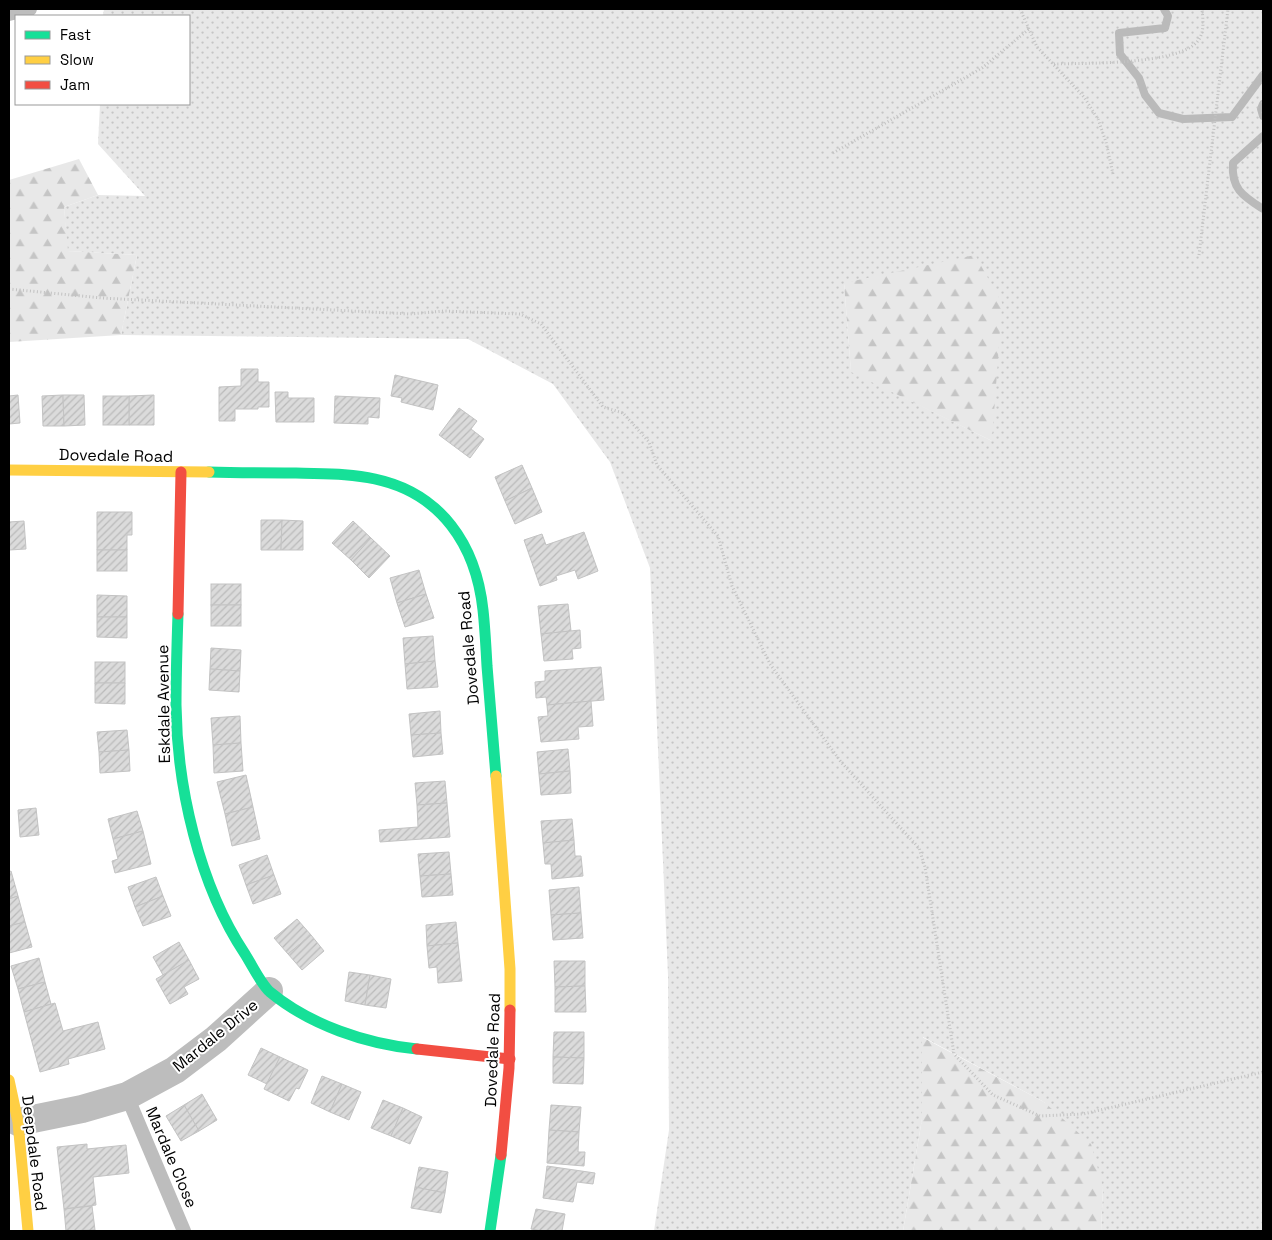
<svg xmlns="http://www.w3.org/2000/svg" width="1272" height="1240" viewBox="0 0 1272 1240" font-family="'Space Grotesk',sans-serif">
  <defs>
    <pattern id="grass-dots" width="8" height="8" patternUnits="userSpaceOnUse" patternTransform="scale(1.25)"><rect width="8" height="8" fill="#e8e8e8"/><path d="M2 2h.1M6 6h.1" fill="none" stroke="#c5c5c5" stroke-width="1.8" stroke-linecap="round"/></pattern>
    <pattern id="forest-firs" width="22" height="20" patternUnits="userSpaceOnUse" patternTransform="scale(1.25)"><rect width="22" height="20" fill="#e8e8e8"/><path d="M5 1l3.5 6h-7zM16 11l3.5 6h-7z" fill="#c5c5c5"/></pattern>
    <pattern id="building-hatch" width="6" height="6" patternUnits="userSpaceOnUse" patternTransform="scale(1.25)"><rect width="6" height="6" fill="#dbdbdb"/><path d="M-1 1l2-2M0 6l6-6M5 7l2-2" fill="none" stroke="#bababa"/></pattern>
  </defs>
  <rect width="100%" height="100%" fill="#fff"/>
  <path fill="url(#grass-dots)" fill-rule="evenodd" d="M104,9H1263V1231H1101L1103,1187L1044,1102L923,1037L922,1119L903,1231H654L669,1130L668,975L650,568L610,462L553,384L468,339L121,335L137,255L67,251L64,207L98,195L145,196L98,144L100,104H189V16H103ZM844,283L992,441L851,371Z"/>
  <g fill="url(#forest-firs)">
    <path d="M79,159L98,195L64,207L68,251L137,255L121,335L9,342V180Z"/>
    <path d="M975,255L1002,303L992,441L851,372L844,283Z"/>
    <path d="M922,1037L1044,1102L1091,1144L1103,1187L1101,1231H903L922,1119Z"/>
  </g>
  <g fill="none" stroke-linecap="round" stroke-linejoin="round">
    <g stroke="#bababa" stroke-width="8">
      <path d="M1164,9L1168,16L1165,28L1119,33L1120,54L1139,78L1145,95L1159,113L1183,119L1232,117L1263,75"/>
      <path d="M1263,104L1261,109L1263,116"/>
      <path d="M1263,136L1233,163C1231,189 1243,196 1263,209"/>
    </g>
  </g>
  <g fill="url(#building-hatch)" stroke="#c3c3c3">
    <path d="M241,369H258V382H269V407H258V409H235V421H219V387L241,386Z"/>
    <path d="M395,375L438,385L433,410L401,402L402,398L391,396Z"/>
    <path d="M275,392H288V398H314V422H276Z"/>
    <path d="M18,395L20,423L9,424V396Z"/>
    <path d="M63,395L64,426H43L42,396Z"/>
    <path d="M63,395H84L85,425L64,426Z"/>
    <path d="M154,395V425H129V396Z"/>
    <rect x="103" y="396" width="26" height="29"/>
    <path d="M335,396L380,398L379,418L368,417V424L334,423Z"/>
    <path d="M459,408L477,421L471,429L484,439L470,458L439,435Z"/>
    <path d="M522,465L532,488L505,501L495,477Z"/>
    <path d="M532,488L542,512L515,524L505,501Z"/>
    <path d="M97,512H132V535H127V550H97Z"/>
    <path d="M261,520H282L281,550H261Z"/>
    <path d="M282,520L303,521V550H281Z"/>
    <path d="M24,521L26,549L9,550V522Z"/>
    <path d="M353,521L371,538L351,560L332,543Z"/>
    <path d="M584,532L598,571L578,579L575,570L556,576L557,580L540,586L524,540L542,534L546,545Z"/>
    <path d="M371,538L390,556L369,578L351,560Z"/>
    <rect x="97" y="550" width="30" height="21"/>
    <path d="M419,570L426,594L397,603L390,578Z"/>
    <rect x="211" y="584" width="30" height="21"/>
    <path d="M426,594L434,618L405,627L397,603Z"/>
    <path d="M97,595L127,596V617H97Z"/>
    <path d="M568,604L571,631L541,634L538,606Z"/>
    <rect x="211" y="605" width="30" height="21"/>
    <path d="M97,617H127V638L97,637Z"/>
    <path d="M580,630L581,648L572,649L573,659L544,661L541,634Z"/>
    <path d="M433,636L435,661L405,664L403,638Z"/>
    <path d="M211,648L241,650L240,671L210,669Z"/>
    <path d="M435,661L438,687L407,689L405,664Z"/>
    <rect x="95" y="662" width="30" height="21"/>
    <path d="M601,667L604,700L547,705L546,697L536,698L535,682L545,681V671Z"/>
    <path d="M210,669L240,671L239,692L209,690Z"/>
    <path d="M95,683H125V704L95,703Z"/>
    <path d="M591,701L593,726L578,727L579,739L541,742L538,717L548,716L547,705Z"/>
    <path d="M440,711L441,733L411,735L409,714Z"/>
    <path d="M240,716L241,743L213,745L211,718Z"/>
    <path d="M127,730L129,750L99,752L97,732Z"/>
    <path d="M441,733L443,754L413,757L411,735Z"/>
    <path d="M241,743L243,771L214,773L213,745Z"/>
    <path d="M568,749L570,771L539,774L537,752Z"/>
    <path d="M129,750L130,771L100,773L99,752Z"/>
    <path d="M570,771L571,793L541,795L539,774Z"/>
    <path d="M246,775L253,807L225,814L217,782Z"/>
    <path d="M445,781L447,803L417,805L415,783Z"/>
    <path d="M447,803L450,837L380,842L379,830L418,827L417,805Z"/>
    <path d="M253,807L260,839L232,846L225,814Z"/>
    <path d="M36,808L39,835L20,837L18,810Z"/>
    <path d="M137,811L143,831L113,839L108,819Z"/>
    <path d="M572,819L574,840L543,843L541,821Z"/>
    <path d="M143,831L151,864L115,873L112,861L118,859L113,839Z"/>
    <path d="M574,840L575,856H581L583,876L552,879L551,864H545L543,843Z"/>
    <path d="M449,852L451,874L420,876L418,854Z"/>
    <path d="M267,855L274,875L246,885L239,865Z"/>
    <path d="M11,871L18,896L9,899V872Z"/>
    <path d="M451,874L453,895L422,897L420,876Z"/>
    <path d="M274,875L281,894L253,904L246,885Z"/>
    <path d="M156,877L163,896L135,907L128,887Z"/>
    <path d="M579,887L581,913L551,915L549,890Z"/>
    <path d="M18,896L25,922L9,926V899Z"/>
    <path d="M163,896L171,916L143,926L135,907Z"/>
    <path d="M581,913L583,938L553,940L551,915Z"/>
    <path d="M297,919L311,935L288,954L274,938Z"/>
    <path d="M25,922L32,947L9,953V926Z"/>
    <path d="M456,922L458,943L427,946L426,925Z"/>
    <path d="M311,935L324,951L302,970L288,954Z"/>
    <path d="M179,942L189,960L163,975L153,957Z"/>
    <path d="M458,943L462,981L438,983L437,967L429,968L427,946Z"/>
    <path d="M39,958L45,982L18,989L11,966Z"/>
    <path d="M189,960L199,979L184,987L188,994L170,1004L156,979Z"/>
    <path d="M554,961H585V986L555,987Z"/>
    <path d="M349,972L370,975L365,1005L345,1001Z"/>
    <path d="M370,975L391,979L386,1008L365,1005Z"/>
    <path d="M45,982L51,1004L24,1012L18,989Z"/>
    <path d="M585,986L586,1012H555V987Z"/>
    <path d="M55,1003L63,1031L98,1022L105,1049L68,1059L69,1064L40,1072L24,1012Z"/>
    <path d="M554,1032H584V1058L553,1057Z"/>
    <path d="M261,1048L280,1057L267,1084L248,1075Z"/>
    <path d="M280,1057L308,1070L299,1089L296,1088L289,1101L264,1089Z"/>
    <path d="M553,1057L584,1058L583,1084L553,1083Z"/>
    <path d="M322,1076L342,1084L330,1112L311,1103Z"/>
    <path d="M342,1084L361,1092L349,1120L330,1112Z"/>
    <path d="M202,1094L217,1120L199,1131L184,1105Z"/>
    <path d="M383,1100L403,1108L391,1136L371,1128Z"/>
    <path d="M184,1105L199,1131L181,1141L166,1116Z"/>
    <path d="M551,1105L581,1107L579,1132L549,1130Z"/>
    <path d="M403,1108L422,1117L410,1144L391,1136Z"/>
    <path d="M549,1130L579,1132L578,1152H585L584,1166L547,1163Z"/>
    <path d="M87,1144V1149L126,1145L129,1173L93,1177L96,1205L64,1209L57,1147Z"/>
    <path d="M547,1166L595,1173L593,1184L577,1182L573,1202L543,1198Z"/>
    <path d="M419,1167L448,1172L445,1193L415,1187Z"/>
    <path d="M415,1187L445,1193L441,1213L411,1208Z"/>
    <path d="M92,1206L95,1230L66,1231L64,1209Z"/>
    <path d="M536,1209L565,1214L562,1231H542L531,1229Z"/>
  </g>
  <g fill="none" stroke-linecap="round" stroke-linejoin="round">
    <g stroke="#c2c2c2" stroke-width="3" stroke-dasharray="1 2.5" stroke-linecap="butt">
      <path d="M1020,9L1037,47L1084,97L1098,119L1106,142L1113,174"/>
      <path d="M1054,64C1086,63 1176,65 1197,42C1205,33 1203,20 1202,9"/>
      <path d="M833,153L982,68L1029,29"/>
      <path d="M1199,255L1228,9"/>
      <path d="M9,289L102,298L410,314L444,311L520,314L541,324L603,407L623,413L649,442L657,465L718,536L732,586L770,664L841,762L919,848L925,867L954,1054L993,1095L1040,1116L1083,1114L1263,1072"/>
    </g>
    <g stroke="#bdbdbd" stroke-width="14">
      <path d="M9,14L30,9"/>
      <path d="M127,1096L184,1231"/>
    </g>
    <path stroke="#bdbdbd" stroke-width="28" d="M18,1122L82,1109L127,1096L175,1070L216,1039L269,991"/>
    <g stroke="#16e098" stroke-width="11">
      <path d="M209,472C238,473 267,473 296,473C323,474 349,473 375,479C441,493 476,545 483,610C485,628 486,648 487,666C490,703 493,740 496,776"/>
      <path d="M178,614C177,644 176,675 176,705C177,787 199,885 245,954C252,965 261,984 270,992C310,1025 366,1044 417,1049"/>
      <path d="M490,1231L501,1155"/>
    </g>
    <g stroke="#ffcf43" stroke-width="11">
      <path d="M9,470L209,472"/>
      <path d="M496,776L510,969V1010"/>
      <path d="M9,1080L18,1122L28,1231"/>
    </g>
    <g stroke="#f24e42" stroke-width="11">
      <path d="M178,614L181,472"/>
      <path d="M417,1049L510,1059"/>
      <path d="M501,1155L509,1068L510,1010"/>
    </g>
  </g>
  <g text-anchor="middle" stroke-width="4" stroke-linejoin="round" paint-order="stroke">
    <g font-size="16" fill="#000" stroke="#fff">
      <text transform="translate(116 455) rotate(1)" y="6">Dovedale Road</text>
      <text transform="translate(468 648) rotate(-95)" y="6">Dovedale Road</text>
      <text transform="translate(163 704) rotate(-91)" y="6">Eskdale Avenue</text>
      <text transform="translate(215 1035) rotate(-39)" y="6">Mardale Drive</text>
      <text transform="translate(492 1050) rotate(-88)" y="6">Dovedale Road</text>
      <text transform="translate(35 1153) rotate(83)" y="6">Deepdale Road</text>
      <text transform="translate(172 1157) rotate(67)" y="6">Mardale Close</text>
    </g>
  </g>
  <rect width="1272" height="1240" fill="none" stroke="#000000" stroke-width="20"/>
  <rect x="15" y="15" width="175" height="90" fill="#ffffff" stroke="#999999"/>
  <rect x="25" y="31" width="25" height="8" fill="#16e098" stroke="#999999"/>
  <text x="60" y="40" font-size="15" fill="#000000">Fast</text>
  <rect x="25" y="56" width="25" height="8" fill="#ffcf43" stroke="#999999"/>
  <text x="60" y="65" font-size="15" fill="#000000">Slow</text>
  <rect x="25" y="81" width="25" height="8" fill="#f24e42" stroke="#999999"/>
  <text x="60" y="90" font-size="15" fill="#000000">Jam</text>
</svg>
